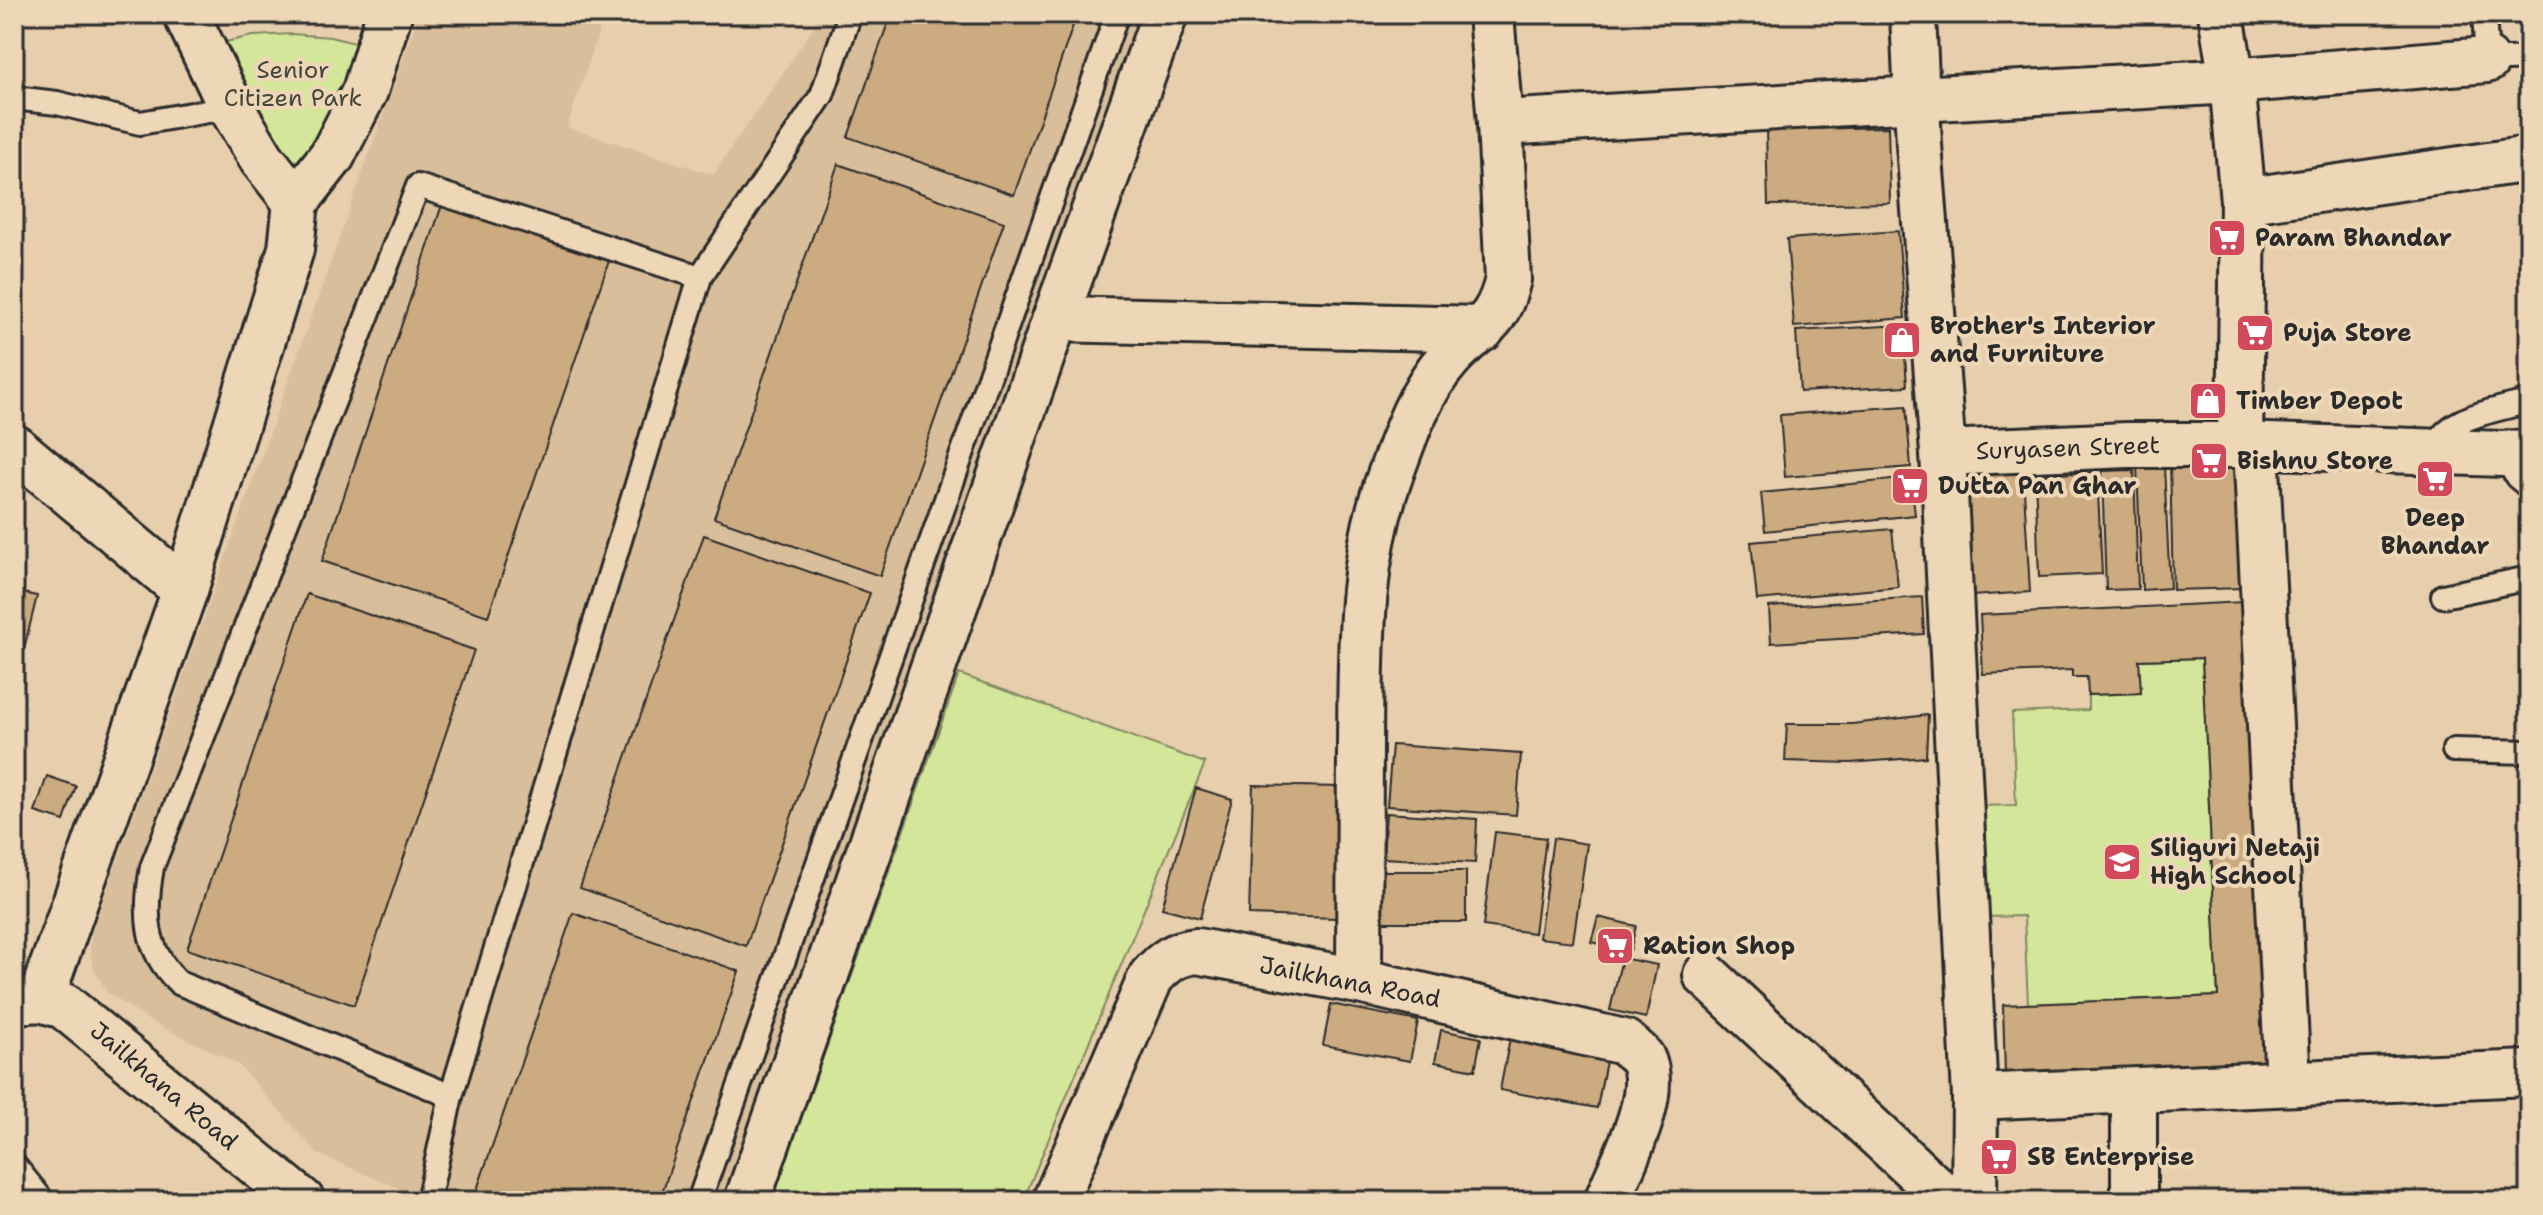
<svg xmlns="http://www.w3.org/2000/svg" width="2543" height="1215" viewBox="0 0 2543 1215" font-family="'Shantell Sans',sans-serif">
  <rect width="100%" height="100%" fill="#e7ceac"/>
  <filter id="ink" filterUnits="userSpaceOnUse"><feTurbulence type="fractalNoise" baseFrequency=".0125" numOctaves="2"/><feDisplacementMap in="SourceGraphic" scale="16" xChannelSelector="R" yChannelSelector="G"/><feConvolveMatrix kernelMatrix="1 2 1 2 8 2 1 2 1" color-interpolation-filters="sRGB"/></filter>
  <g filter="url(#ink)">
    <path fill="#d8be9a" d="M419,14H605L567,127L713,175L814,27L820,14H1141L726,1201H416L417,1196L318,1154L238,1064L148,1020L107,992L95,972L90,952L91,935Z"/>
    <g fill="#d4e699" stroke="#808862" stroke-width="2">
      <path d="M292,34L330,37L367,46L306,158L296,161L284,159L216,44L253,36Z"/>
      <path d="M2202,658L2218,996L2028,1004L2024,916L1985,917L1979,806L2016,805L2012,713L2088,710V695L2141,693L2139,660Z"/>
      <path d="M959,674L1205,763L1023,1201H772Z"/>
    </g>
    <g fill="#cdab80" stroke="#2b2b2b" stroke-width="2">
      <path d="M891,14H1077L1014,195L848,137Z"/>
      <path d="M1888,127L1890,203L1768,205L1766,130Z"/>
      <path d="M838,164L1004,222L880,576L714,518Z"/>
      <path d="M442,205L609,261L488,616L322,561Z"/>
      <path d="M1898,231L1905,318L1794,327L1787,239Z"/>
      <path d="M1903,325L1907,386L1800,392L1796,331Z"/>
      <path d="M1906,406L1911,467L1785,477L1780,415Z"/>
      <path d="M2240,459L2244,588L2173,590L2170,461Z"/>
      <path d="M2164,466L2170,588L2142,590L2137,467Z"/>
      <path d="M2134,470L2138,589L2106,590L2102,471Z"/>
      <path d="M2097,472L2102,574L2039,577L2035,475Z"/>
      <path d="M2023,473L2030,592L1972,596L1964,476Z"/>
      <path d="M1911,478L1915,515L1765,531L1761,493Z"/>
      <path d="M1892,529L1898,587L1757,600L1751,542Z"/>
      <path d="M704,535L870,593L746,946L580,888Z"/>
      <path d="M14,591L37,596L14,690Z"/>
      <path d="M307,594L474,650L354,1005L187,949Z"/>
      <path d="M1922,597L1924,634L1771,643L1769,607Z"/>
      <path d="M2244,602L2268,1064L2005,1075L2003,1005L2218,996L2202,658L2139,660L2141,693L2088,695L2087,677H2072V670L1983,674L1980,615Z"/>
      <path d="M1928,715L1926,757L1850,763L1785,761L1787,724H1852Z"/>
      <path d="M1392,745L1521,754L1516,815L1387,806Z"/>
      <path d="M47,776L76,786L64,821L35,812Z"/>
      <path d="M1253,785L1340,787L1336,918L1249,915Z"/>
      <path d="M1196,788L1232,799L1200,918L1162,908Z"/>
      <path d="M1386,813L1477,819L1475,863L1383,858Z"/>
      <path d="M1495,832L1546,838L1534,933L1483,926Z"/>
      <path d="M1553,838L1587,844L1573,942L1539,938Z"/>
      <rect x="1382" y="871" width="84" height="51"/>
      <path d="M573,913L739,971L659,1201H473Z"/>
      <path d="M1598,917L1636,926L1630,951L1591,942Z"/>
      <path d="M1622,958L1657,965L1646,1018L1610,1010Z"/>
      <path d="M1331,1004L1418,1021L1410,1061L1323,1045Z"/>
      <path d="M1441,1030L1481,1038L1475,1070L1435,1062Z"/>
      <path d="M1510,1038L1607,1056L1597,1108L1500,1090Z"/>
    </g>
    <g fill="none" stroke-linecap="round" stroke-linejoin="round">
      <defs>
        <g id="lane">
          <path d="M2484,14L2487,60L2529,58"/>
          <path d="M14,98L57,103L140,123L231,107"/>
          <path d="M2433,452C2447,414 2494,412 2529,401"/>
          <path d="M2503,454L2517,477L2529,487"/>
          <path d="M2443,596L2529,578"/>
          <path d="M2454,750L2529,752"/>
          <path d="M451,1096L179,983C144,950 144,913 152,867L418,186L700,277"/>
          <path d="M14,1165L43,1201"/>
          <path d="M428,1201L451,1096L700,277L822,95L850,14"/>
          <path d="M699,1201L1117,14"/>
        </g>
        <g id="street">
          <path d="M1913,14L1919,145L1943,453L1975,1097L1974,1201"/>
          <path d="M2221,14L2232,81L2243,201L2240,445"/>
          <path d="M1500,123L2232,81L2487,60"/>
          <path d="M2243,201L2529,159"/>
          <path d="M296,202L332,156L365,91L389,14"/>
          <path d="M1055,319L1482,329"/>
          <path d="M14,447L185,590"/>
          <path d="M2256,447L2288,1083"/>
          <path d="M1943,453L2127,445H2240L2503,454L2529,452"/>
          <path d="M1706,975L1949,1201"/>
          <path d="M1359,981C1359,902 1360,823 1360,744C1361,650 1358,562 1391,473C1405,434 1420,391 1448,359C1478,325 1496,329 1508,279L1500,123L1491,14"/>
          <path d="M41,999L185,590L291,249L296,202L262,159L231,107L186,14"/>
          <path d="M2134,1091V1201"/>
          <path d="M1975,1097L2529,1073"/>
          <path d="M747,1201L1055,319L1165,14"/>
        </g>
        <g id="secondary">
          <path d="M14,1001L41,999L64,1006L302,1201"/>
          <path d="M1055,1201L1151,977C1165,961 1176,953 1197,951L1359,981L1624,1042C1630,1047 1638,1052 1642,1058C1661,1095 1621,1165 1607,1201"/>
        </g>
      </defs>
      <use href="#lane" stroke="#2b2b2b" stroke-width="28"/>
      <use href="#street" stroke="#2b2b2b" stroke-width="50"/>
      <use href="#secondary" stroke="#2b2b2b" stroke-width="50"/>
      <use href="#lane" stroke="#eed7b7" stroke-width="22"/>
      <use href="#street" stroke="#eed7b7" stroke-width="44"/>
      <use href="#secondary" stroke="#eed7b7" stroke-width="44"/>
    </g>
  </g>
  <defs>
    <symbol id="supermarket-square" viewBox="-11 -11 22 22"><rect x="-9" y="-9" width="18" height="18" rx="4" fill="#d1495b" stroke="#eed7b7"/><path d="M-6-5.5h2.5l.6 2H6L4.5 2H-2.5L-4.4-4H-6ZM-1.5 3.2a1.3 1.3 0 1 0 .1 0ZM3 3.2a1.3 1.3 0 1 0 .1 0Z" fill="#fff"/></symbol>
    <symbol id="shop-square" viewBox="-11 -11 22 22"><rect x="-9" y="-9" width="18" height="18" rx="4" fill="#d1495b" stroke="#eed7b7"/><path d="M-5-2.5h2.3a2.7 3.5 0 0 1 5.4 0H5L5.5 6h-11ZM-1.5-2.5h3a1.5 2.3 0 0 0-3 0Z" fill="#fff"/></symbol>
    <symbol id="school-square" viewBox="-11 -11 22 22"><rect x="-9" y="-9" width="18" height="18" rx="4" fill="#d1495b" stroke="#eed7b7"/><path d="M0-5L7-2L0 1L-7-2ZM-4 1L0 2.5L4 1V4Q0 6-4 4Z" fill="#fff"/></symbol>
  </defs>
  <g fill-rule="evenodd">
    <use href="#supermarket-square" x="2205" y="216" width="44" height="44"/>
    <use href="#supermarket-square" x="2233" y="311" width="44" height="44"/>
    <use href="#shop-square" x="1880" y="318" width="44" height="44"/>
    <use href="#shop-square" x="2186" y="379" width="44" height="44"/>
    <use href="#supermarket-square" x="2187" y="439" width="44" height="44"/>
    <use href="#supermarket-square" x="2413" y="457" width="44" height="44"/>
    <use href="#supermarket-square" x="1888" y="464" width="44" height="44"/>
    <use href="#school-square" x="2100" y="840" width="44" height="44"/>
    <use href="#supermarket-square" x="1593" y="924" width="44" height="44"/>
    <use href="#supermarket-square" x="1977" y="1135" width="44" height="44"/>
  </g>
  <g text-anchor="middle" stroke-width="8" stroke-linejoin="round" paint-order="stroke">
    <g font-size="24" fill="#44473c" stroke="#eed7b7">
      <text x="293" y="78">Senior<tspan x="293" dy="28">Citizen Park</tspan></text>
    </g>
    <g font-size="24" font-weight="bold" fill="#2b2b2b" stroke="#eed7b7" text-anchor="start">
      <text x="2255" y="246">Param Bhandar</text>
      <text x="1930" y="334">Brother's Interior<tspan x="1930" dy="28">and Furniture</tspan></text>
      <text x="2283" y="341">Puja Store</text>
      <text x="2236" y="409">Timber Depot</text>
      <text x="2237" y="469">Bishnu Store</text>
      <text x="1938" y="494">Dutta Pan Ghar</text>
      <text x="2435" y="526" text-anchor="middle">Deep<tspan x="2435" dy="28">Bhandar</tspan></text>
      <text x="2150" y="856">Siliguri Netaji<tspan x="2150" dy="28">High School</tspan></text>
      <text x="1643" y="954">Ration Shop</text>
      <text x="2027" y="1165">SB Enterprise</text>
    </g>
    <g font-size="24" fill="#2b2b2b" stroke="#eed7b7">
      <text transform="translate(2068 448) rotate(-2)" y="8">Suryasen Street</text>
      <text transform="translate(1350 982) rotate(11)" y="8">Jailkhana Road</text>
      <text transform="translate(164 1086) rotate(40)" y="8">Jailkhana Road</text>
    </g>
  </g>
  <rect width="2543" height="1215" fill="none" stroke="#eed7b7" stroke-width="48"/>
  <rect x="24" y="24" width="2495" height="1167" fill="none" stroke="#2b2b2b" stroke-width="3" filter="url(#ink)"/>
</svg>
